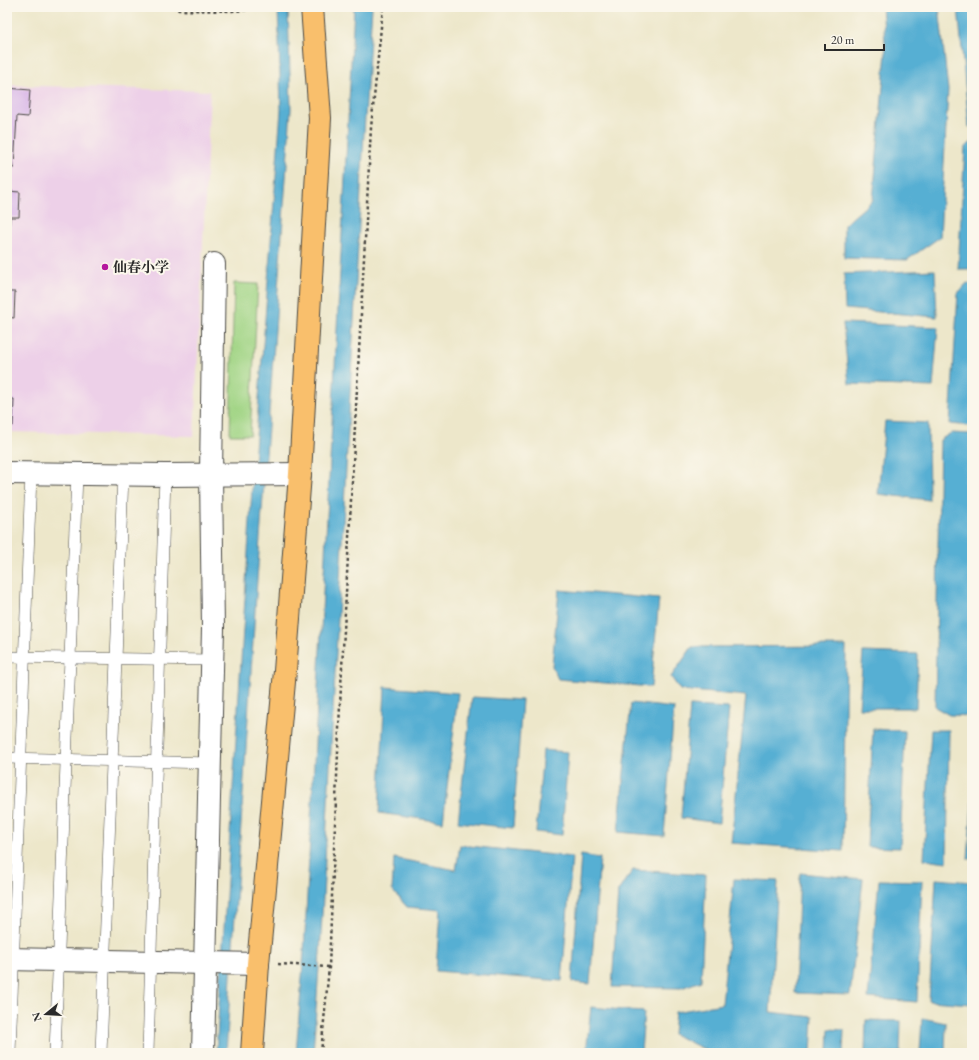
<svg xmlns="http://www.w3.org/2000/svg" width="979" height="1060" viewBox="0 0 979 1060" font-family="'EB Garamond','Noto Serif SC',serif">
  <rect width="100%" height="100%" fill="#fbf7ec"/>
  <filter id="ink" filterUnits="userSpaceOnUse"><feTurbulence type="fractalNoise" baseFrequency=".025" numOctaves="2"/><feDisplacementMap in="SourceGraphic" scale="8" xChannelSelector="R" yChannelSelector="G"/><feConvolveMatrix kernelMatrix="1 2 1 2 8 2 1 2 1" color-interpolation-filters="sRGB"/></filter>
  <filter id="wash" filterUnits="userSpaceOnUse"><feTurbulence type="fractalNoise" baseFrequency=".012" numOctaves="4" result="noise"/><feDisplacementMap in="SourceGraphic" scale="16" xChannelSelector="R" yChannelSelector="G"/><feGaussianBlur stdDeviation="0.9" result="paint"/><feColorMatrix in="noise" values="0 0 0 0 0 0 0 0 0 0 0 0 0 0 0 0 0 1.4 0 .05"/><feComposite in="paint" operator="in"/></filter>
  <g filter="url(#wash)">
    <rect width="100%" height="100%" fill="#ede7ca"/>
    <path fill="#edd0e8" d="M7,85L210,91L194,436L7,432Z"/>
    <path fill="#a0d484" stroke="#668058" d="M234,283L258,284L250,435H230Z"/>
    <g fill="#56afd3" stroke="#406d7f">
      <path d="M278,7H288L291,109L257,580L226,1053H216L252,489L281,110Z"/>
      <path d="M354,7H372L364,133L320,953L313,1053H296L304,952Z"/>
      <path d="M882,7H939L948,90L940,237L907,260L844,258V225L873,200L886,52Z"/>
      <path d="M958,7H972V127H969Z"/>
      <path d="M972,142V269H958L965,147Z"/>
      <path d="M935,270L937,317L845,309L844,274Z"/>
      <path d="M967,283L972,284V426L950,424L958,293Z"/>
      <path d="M843,323L938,327L933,387L849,384Z"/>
      <path d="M885,421L928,423L929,500L878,494Z"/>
      <path d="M951,433L972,434V716L949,715L935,707L940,440Z"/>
      <path d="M559,590L659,599L651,687L558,679L552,666Z"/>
      <path d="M846,646L843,851L731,843L746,696L680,690L671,677L692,647Z"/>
      <path d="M863,652L918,654L916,708H859Z"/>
      <path d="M385,687L458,693L443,822L379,813Z"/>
      <path d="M472,697L522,700L513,828L458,822Z"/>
      <path d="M631,703L674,708L664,836L618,832Z"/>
      <path d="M690,706L729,708L719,823L681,818Z"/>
      <path d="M873,729L905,731L900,848L867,847Z"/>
      <path d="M931,730H949L947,862L924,859Z"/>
      <path d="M543,750L568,752L562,835L536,832Z"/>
      <path d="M972,802V859H968Z"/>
      <path d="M460,845L572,857L562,981L436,971L440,910L407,907L392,890L394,858L456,870Z"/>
      <path d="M581,855L600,858L590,984L572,982Z"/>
      <path d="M633,870L706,875L701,981L681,988L612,987L618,891Z"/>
      <path d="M800,873L863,879L850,995L795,993Z"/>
      <path d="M734,879L778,881L770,1012L813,1017L811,1053H712L673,1034L675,1012L722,1004Z"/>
      <path d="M936,879L972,882V1004L929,1001Z"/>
      <path d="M879,880L922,881L917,1002L868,998Z"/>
      <path d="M591,1007L644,1012L641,1053H586Z"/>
      <path d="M922,1018L946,1023L945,1053H920Z"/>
      <path d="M866,1020L901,1021L900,1053H865Z"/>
      <path d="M829,1029L844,1030L843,1053H828Z"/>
    </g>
    <g id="blocks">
      <g fill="#d5b0e8">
        <path d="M7,88L30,90L28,117L17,116L14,168L7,167Z"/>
        <path d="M7,191L20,192L19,217H10L8,256H7Z"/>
        <path d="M7,292H15L14,318L7,317Z"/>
        <path d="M7,399H14L13,426H7Z"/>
      </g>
    </g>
  </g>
  <g filter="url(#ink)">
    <use href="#blocks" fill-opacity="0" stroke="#484743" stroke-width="1"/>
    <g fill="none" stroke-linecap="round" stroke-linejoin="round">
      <defs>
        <g id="service">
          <path d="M7,657L212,660"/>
          <path d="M7,758L210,763"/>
          <path d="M10,1053L31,474"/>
          <path d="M55,1053L77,474"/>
          <path d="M101,1053L123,475"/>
          <path d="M148,1053L165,475"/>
        </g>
        <g id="minor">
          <path d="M7,959L258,964"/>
          <path d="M203,1053L213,628L211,474L214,264"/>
        </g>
        <path id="tertiary" d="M7,473L165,475L300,474"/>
        <path id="primary" d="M252,1053L258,964L285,671L300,474L320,118L312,7"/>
      </defs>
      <use href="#service" stroke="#484743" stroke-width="12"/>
      <use href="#minor" stroke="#484743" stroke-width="24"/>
      <use href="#tertiary" stroke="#484743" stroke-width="24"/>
      <use href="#primary" stroke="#484743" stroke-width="24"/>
      <g stroke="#484743" stroke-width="2.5" stroke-dasharray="3 3" stroke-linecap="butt">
        <path d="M172,7L179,10L232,11L291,7"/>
        <path d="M278,964L329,967"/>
        <path d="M321,1053L329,967L340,705L371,128L383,7"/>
      </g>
      <use href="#service" stroke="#fff" stroke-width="11"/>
      <use href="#minor" stroke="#fff" stroke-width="22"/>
      <use href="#tertiary" stroke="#fff" stroke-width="22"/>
      <use href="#primary" stroke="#f9bf6c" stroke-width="22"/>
    </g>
  </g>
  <circle fill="#b5179e" stroke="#fbf7ec" stroke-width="1.5" cx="105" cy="267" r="4"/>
  <g text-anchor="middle" stroke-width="4" stroke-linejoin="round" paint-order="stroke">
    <g font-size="14" font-weight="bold" fill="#2b2b2b" stroke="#fbf7ec" text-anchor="start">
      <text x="113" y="272">仙春小学</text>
    </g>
  </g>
  <rect width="979" height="1060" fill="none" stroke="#fbf7ec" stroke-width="24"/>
  <g transform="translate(46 1014) rotate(252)" stroke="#fbf7ec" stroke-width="3" paint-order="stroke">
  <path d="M0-3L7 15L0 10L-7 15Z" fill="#2b2b2b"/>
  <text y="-6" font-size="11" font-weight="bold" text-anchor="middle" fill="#2b2b2b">N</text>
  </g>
  <path d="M825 44v6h59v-6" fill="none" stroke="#2b2b2b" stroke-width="2"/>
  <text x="831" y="44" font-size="12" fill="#2b2b2b" stroke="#fbf7ec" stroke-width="3" paint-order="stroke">20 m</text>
</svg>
